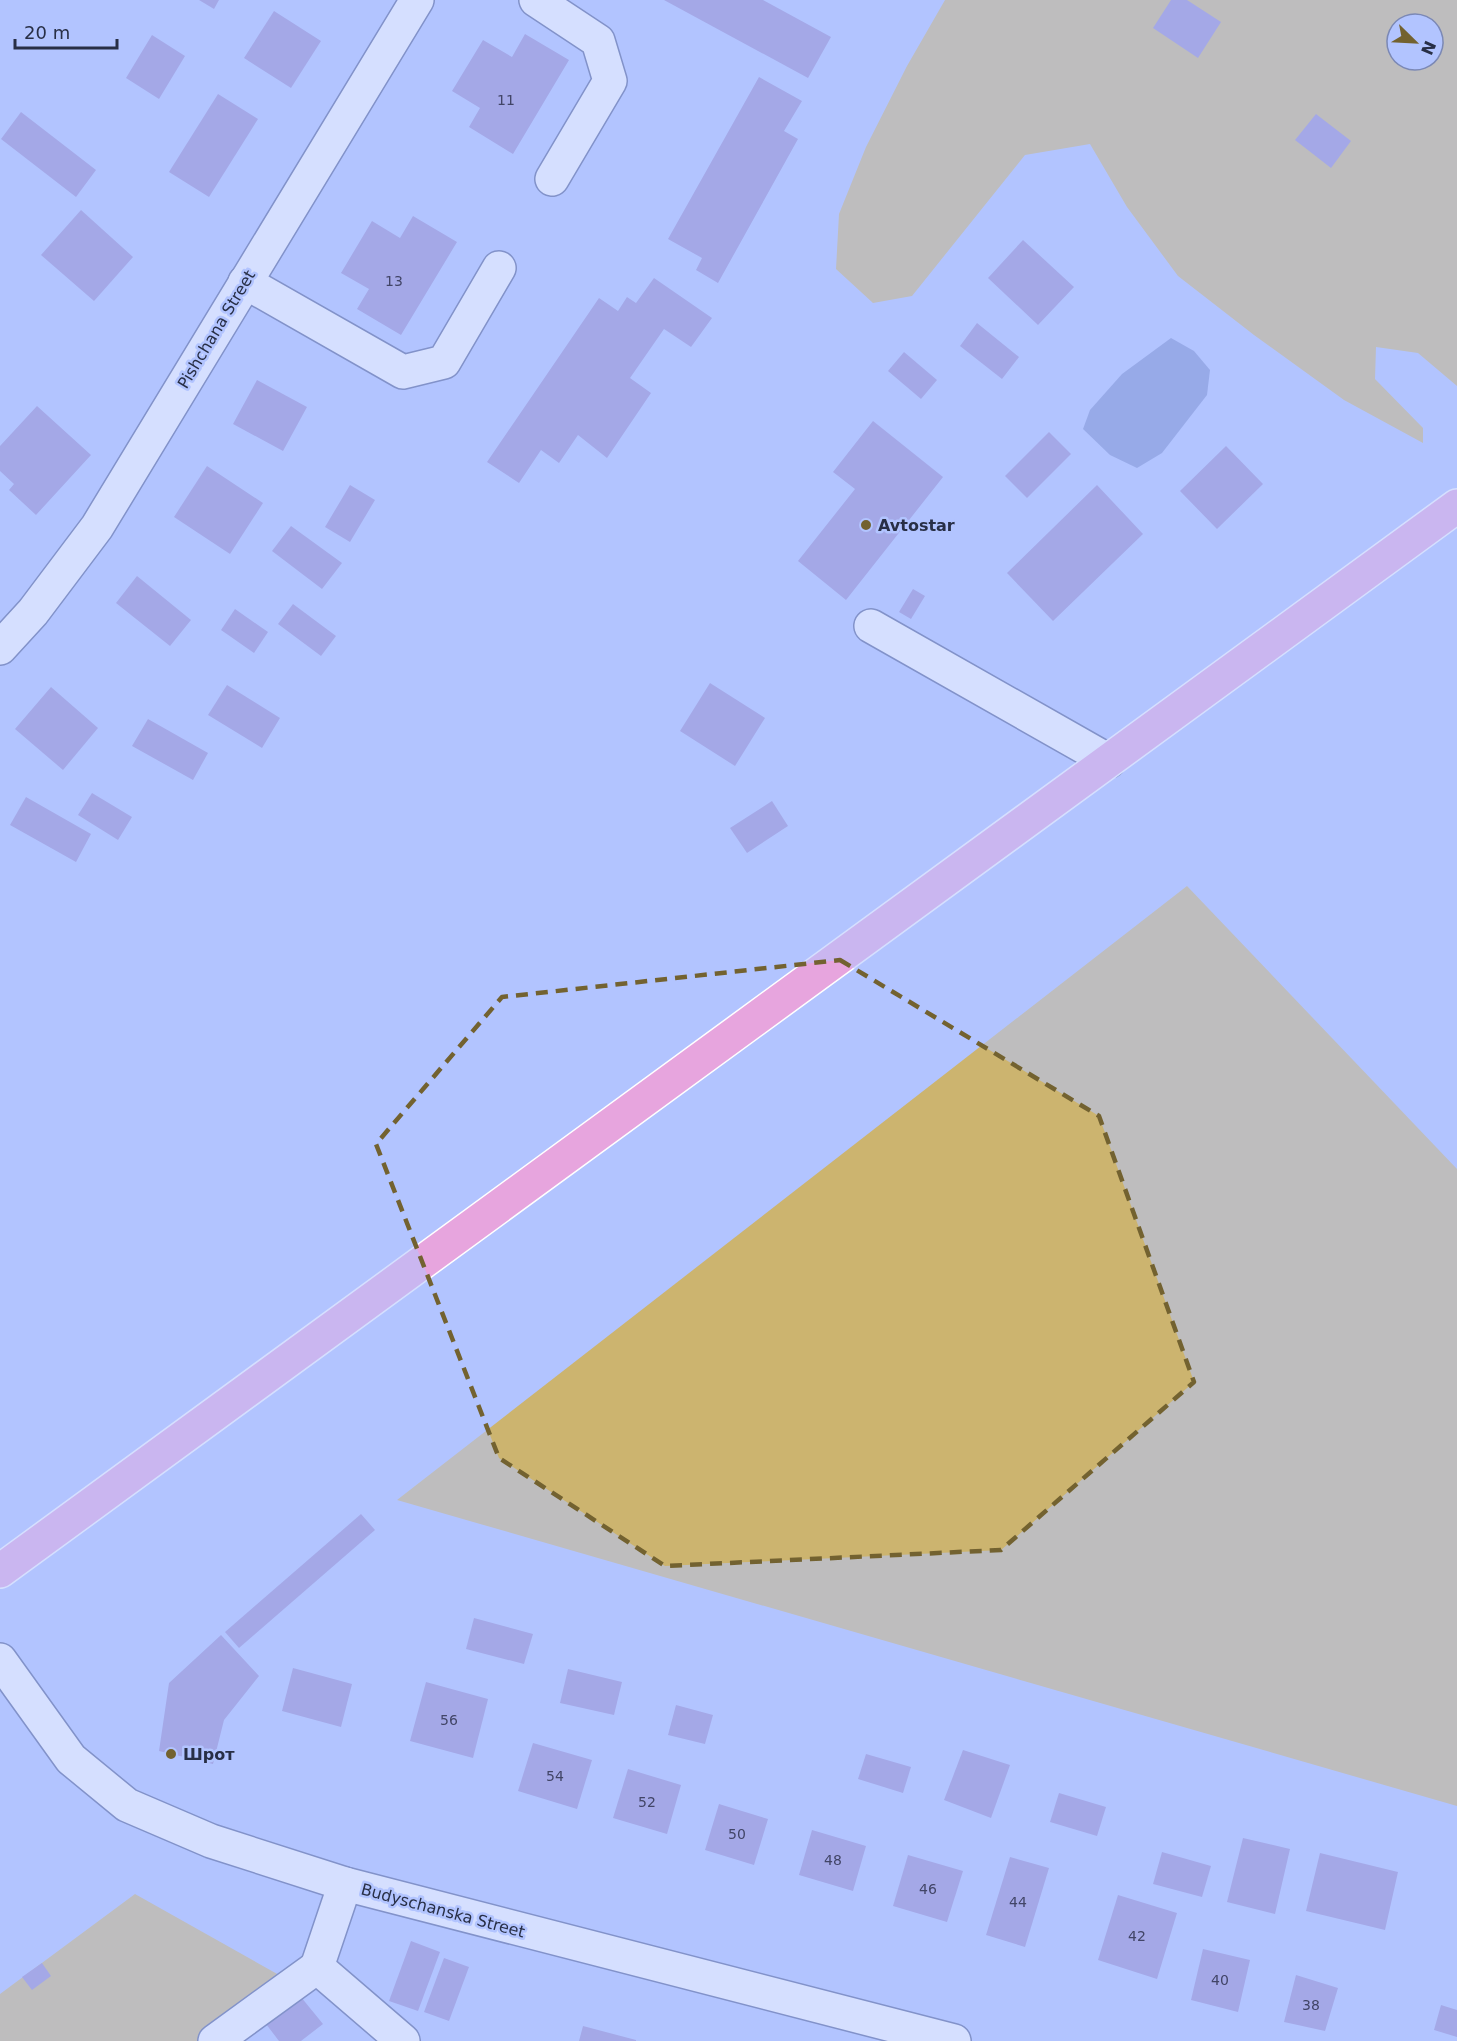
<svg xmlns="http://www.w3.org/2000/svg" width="1457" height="2041" viewBox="0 0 1457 2041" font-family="'DejaVu Sans',sans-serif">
  <rect width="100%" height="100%" fill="#b2c4ff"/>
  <g fill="#ccb46f" fill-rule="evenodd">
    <path d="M945,0H1457V386L1418,353L1376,347L1375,379L1423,428V443L1344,400L1254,335L1178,276L1127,207L1090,144L1025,155L912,296L873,303L836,269L839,214L866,147L907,66ZM1397,24H1433V60H1397Z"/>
    <path d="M1187,886L1457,1169V1806L397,1500Z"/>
    <path d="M135,1894L288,1980L203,2041H0V1994Z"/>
  </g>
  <path fill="#778acd" d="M1171,338L1194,351L1210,370L1207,395L1162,453L1137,468L1110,455L1083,429L1090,410L1122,374Z"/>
  <g fill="#9286cb">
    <path d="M199,0H219L214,9Z"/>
    <path d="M664,0H763L831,37L808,78Z"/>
    <path d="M1171,0H1187L1221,22L1198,58L1153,28Z"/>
    <path d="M274,11L321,41L291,88L244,58Z"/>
    <path d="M525,34L569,60L513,154L469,127L480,108L452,91L483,40L512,57Z"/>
    <path d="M152,35L185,56L159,99L126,78Z"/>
    <path d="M759,77L802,101L784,131L798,139L718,283L696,270L702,258L668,239Z"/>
    <path d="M218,94L258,119L209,197L169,172Z"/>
    <path d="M21,112L96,170L76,197L1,139Z"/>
    <path d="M1316,114L1351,141L1331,168L1295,140Z"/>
    <path d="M81,210L133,257L94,301L41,255Z"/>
    <path d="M413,216L457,242L401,335L357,309L369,289L341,273L372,221L400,238Z"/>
    <path d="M1023,240L1074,287L1038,325L988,278Z"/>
    <path d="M654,278L712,318L691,347L664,329L630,378L651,393L607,458L578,435L559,463L541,450L519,483L487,462L599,298L618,311L627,297L636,303Z"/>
    <path d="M977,323L1019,357L1002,379L960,346Z"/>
    <path d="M904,352L937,380L921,399L888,371Z"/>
    <path d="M257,380L307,407L283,451L233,424Z"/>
    <path d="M37,406L91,455L36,515L9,490L14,484L0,471V446Z"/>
    <path d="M873,421L943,477L846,600L798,561L855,489L833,472Z"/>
    <path d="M1049,432L1071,454L1027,498L1005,476Z"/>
    <path d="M1226,446L1263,484L1217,529L1180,491Z"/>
    <path d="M207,466L263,503L230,554L174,517Z"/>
    <path d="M350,485L375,500L350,542L325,527Z"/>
    <path d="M1097,485L1143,534L1053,621L1007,573Z"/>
    <path d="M291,526L342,563L322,589L272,551Z"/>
    <path d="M137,576L191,620L170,646L116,603Z"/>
    <path d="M913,589L925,596L911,619L899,612Z"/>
    <path d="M293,604L336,636L321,656L278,624Z"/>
    <path d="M235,609L268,632L254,653L221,630Z"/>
    <path d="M710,683L765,718L735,766L680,731Z"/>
    <path d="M227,685L280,718L262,748L208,715Z"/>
    <path d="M51,687L98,728L63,770L15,729Z"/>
    <path d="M148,719L208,753L193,780L132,746Z"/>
    <path d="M92,793L132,817L118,840L78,815Z"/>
    <path d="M26,797L91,834L76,862L10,825Z"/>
    <path d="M772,801L788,826L747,853L730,828Z"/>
    <path d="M361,1514L375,1530L239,1648L225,1632Z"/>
    <path d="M474,1618L533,1634L524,1664L466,1649Z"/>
    <path d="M221,1635L259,1676L224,1720L213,1764L159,1751L169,1683Z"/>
    <path d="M293,1668L352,1684L341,1727L282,1711Z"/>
    <path d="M568,1669L622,1682L614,1715L560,1703Z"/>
    <path d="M426,1682L488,1699L473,1758L410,1741Z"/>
    <path d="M676,1705L713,1715L705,1744L668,1735Z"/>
    <path d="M533,1743L592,1760L577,1809L518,1791Z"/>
    <path d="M963,1750L1010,1765L991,1818L944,1800Z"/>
    <path d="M866,1754L911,1767L903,1793L858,1779Z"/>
    <path d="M628,1769L681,1785L667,1834L613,1818Z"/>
    <path d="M1059,1793L1106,1807L1097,1836L1050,1822Z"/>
    <path d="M719,1804L768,1819L754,1865L705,1850Z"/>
    <path d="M812,1830L866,1846L853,1891L799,1875Z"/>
    <path d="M1243,1838L1290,1849L1275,1914L1227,1902Z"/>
    <path d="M1162,1852L1211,1866L1202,1897L1153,1884Z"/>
    <path d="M1320,1853L1398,1872L1385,1930L1306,1911Z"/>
    <path d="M908,1855L963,1871L947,1922L893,1906Z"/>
    <path d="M1010,1857L1049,1868L1025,1947L986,1935Z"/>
    <path d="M1118,1895L1177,1913L1157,1979L1098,1960Z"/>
    <path d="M411,1941L440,1952L418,2011L389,2001Z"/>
    <path d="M1203,1949L1250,1960L1238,2012L1191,2000Z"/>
    <path d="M444,1958L469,1967L449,2021L424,2012Z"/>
    <path d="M42,1963L51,1976L32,1990L22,1977Z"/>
    <path d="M1296,1975L1338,1988L1325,2031L1284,2022Z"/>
    <path d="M301,1997L323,2024L301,2041H279L266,2024Z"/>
    <path d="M1441,2005L1457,2010V2037L1434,2030Z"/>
    <path d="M583,2026L636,2040V2041H579Z"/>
  </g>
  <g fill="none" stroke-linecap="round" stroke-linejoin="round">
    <defs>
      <g id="minor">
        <path d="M536,0L598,41L610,81L552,179"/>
        <path d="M245,282L403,372L444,362L499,268"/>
        <path d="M871,626L1109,761"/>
        <path d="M0,648L33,612L97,527L417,0"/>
        <path d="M0,1660L71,1759L127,1805L211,1841L345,1884L954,2041"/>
        <path d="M345,1884L317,1967L403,2041"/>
        <path d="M215,2041L317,1967"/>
      </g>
      <path id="highway" d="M0,1571L1457,506"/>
    </defs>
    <use href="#minor" stroke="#485689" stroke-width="36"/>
    <use href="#highway" stroke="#fff" stroke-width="36"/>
    <use href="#minor" stroke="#fff" stroke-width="33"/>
    <use href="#highway" stroke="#e7a5de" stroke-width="33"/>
  </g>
  <path d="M0 0H1457V2041H0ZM840,960L1099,1116L1194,1382L1001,1550L665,1566L499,1458L376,1144L502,997Z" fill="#b2c4ff" fill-opacity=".55" fill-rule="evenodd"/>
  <path fill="none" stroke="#736230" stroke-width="4.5" stroke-dasharray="12 8" stroke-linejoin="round" d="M840,960L1099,1116L1194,1382L1001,1550L665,1566L499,1458L376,1144L502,997Z"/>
  <g fill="#736230" stroke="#b2c4ff" stroke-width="2">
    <circle cx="866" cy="525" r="6"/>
    <circle cx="171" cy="1754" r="6"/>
  </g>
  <g text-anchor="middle" stroke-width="5" stroke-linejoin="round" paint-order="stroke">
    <g font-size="14" fill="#424567">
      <text x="506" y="105">11</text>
      <text x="394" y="286">13</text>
      <text x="449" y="1725">56</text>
      <text x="555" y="1781">54</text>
      <text x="647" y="1807">52</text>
      <text x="737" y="1839">50</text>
      <text x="833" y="1865">48</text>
      <text x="928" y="1894">46</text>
      <text x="1018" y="1907">44</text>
      <text x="1137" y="1941">42</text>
      <text x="1220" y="1985">40</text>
      <text x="1311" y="2010">38</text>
    </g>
    <g font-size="16" fill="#282f46" stroke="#b2c4ff">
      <text transform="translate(216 329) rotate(-59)" y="6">Pishchana Street</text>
      <text transform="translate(443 1910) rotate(15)" y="6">Budyschanska Street</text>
    </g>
    <g font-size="16" font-weight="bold" fill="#282f46" stroke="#b2c4ff" text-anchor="start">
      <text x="878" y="531">Avtostar</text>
      <text x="183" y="1760">Шрот</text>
    </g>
  </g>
  <g transform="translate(1415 42) rotate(114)"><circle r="28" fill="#b2c4ff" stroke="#7b88b5" stroke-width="1.5"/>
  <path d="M0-4.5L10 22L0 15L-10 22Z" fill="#736230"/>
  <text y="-9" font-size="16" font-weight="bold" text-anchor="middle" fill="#282f46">N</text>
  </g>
  <path d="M15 39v9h102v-9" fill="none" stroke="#282f46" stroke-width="3"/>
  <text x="24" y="39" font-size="18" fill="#282f46" stroke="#b2c4ff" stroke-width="4.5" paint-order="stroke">20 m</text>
</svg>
